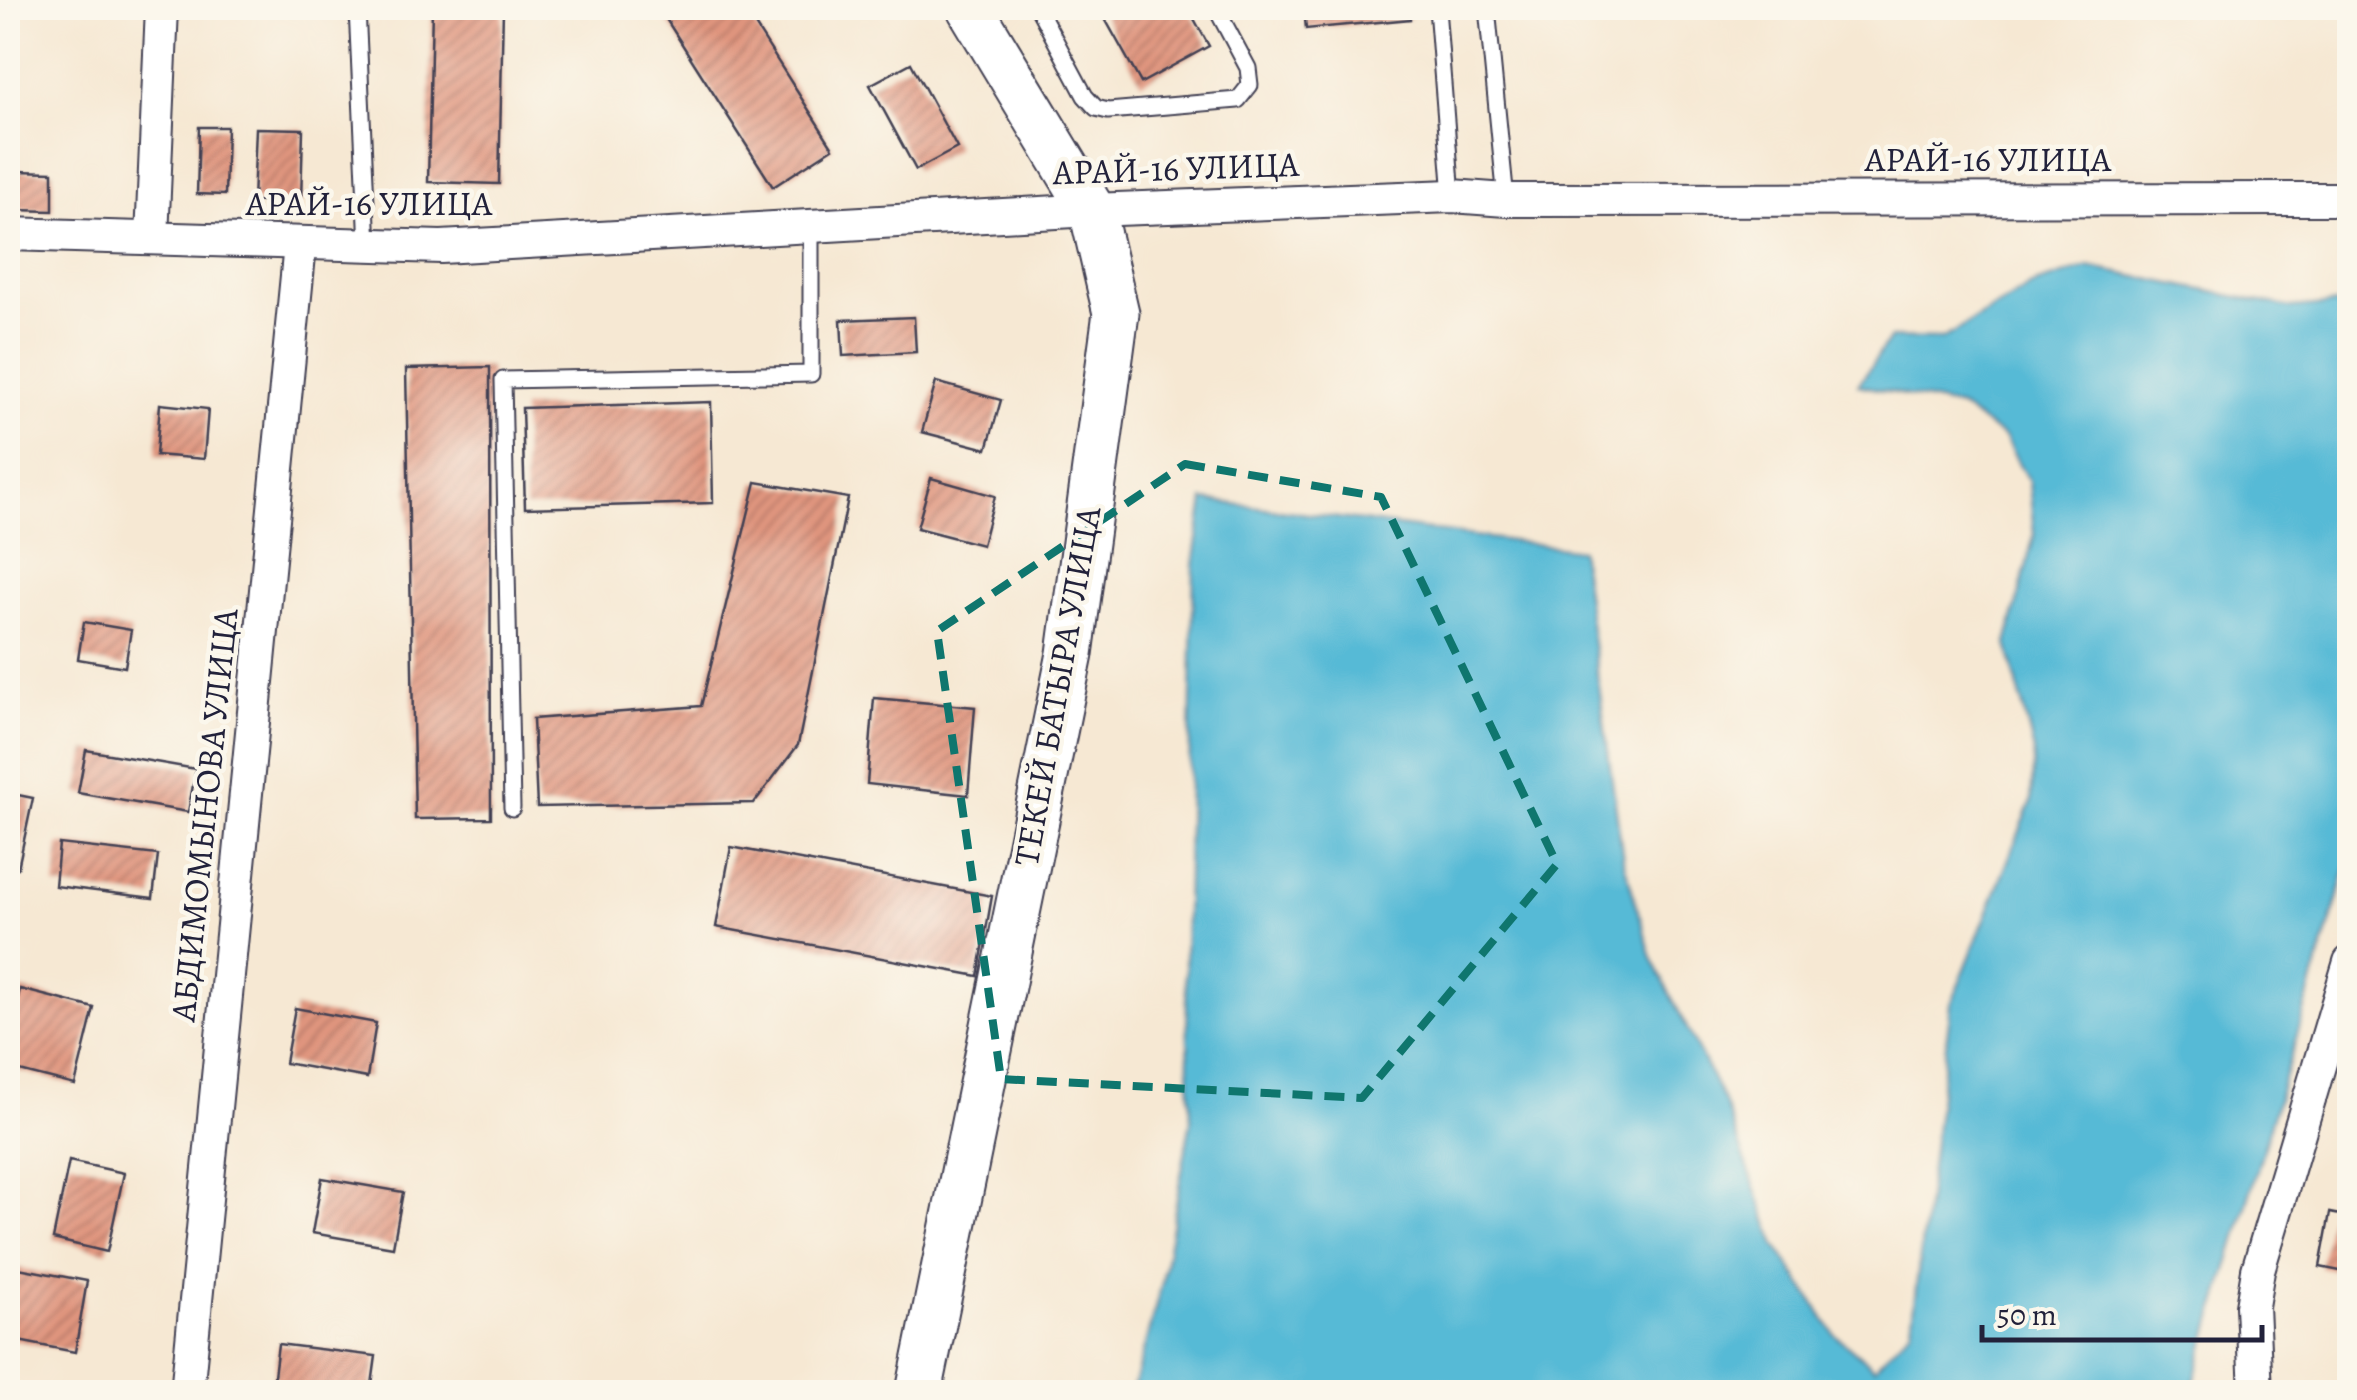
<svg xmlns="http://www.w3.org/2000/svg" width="2357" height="1400" viewBox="0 0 2357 1400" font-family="Alegreya,serif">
  <defs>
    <pattern id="building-hatch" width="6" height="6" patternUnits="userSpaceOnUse" patternTransform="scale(2.5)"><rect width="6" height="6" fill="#e0957e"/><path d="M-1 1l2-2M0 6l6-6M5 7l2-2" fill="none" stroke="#b57968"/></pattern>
  </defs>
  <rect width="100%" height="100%" fill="#fbf7ec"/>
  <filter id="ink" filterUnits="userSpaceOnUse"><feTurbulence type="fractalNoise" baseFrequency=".01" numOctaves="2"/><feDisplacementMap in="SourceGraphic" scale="20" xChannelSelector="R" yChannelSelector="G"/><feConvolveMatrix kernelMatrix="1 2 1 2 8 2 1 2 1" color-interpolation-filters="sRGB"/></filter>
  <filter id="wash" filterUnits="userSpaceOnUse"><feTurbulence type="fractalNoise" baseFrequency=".0048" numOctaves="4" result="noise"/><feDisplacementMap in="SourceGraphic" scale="40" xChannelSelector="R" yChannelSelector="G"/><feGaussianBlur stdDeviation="2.25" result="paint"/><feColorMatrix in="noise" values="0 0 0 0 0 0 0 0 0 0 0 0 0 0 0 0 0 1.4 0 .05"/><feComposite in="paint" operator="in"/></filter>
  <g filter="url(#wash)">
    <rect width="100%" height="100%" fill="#f6e8d3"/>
    <path fill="#57bad6" stroke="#3c6e88" stroke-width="2.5" d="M2088,267L2292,308L2349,303V860L2191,1392H1132L1162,1283L1191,1120L1185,959L1194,565L1204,500L1580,550L1623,859L1652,958L1724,1102L1776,1245L1835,1335L1874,1368L1911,1329L1951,1004L2031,803L2034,751L2007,644L2034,535L2029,482L2004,437L1960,407L1858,385L1890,338L1942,339L2035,284Z"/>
    <g id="blocks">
      <g fill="url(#building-hatch)">
        <path d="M432,8H503L499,184L428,182Z"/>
        <path d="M659,8H744L833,148L773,187Z"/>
        <path d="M1099,8H1188L1209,46L1141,83Z"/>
        <path d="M1304,8H1409L1410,19L1306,29Z"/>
        <path d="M911,63L957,148L916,170L870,85Z"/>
        <path d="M199,127H227L225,195L197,194Z"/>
        <path d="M256,128L303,129L301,202L253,201Z"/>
        <path d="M17,171L53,172V211L16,210Z"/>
        <path d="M914,317L916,352L843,356L841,320Z"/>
        <path d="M490,367L491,818L415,819L406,369Z"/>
        <path d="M936,382L1001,400L987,449L922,432Z"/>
        <path d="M711,402L713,503L525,508L522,408Z"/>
        <path d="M160,404L208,409L204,459L156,455Z"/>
        <path d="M931,478L995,496L982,545L917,528Z"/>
        <path d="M756,482L848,498L798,745L754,803L537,807L533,719L701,706Z"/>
        <path d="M84,622L131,630L125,667L78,659Z"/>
        <path d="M874,698L975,707L968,795L867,784Z"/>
        <path d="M86,750L196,769L188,812L78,793Z"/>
        <path d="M8,793L33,798L18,868L8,866Z"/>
        <path d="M59,844L158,855L153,898L55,886Z"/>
        <path d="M731,847L992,896L978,976L716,927Z"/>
        <path d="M20,989L94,1008L75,1085L8,1068V1040Z"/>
        <path d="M295,1008L376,1023L367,1078L285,1063Z"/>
        <path d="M69,1161L124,1173L107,1252L53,1239Z"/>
        <path d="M322,1178L403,1192L393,1247L312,1233Z"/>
        <path d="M2330,1213L2350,1217V1273L2320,1267Z"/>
        <path d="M8,1266L87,1281L75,1352L8,1339Z"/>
        <path d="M278,1344L376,1356L371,1392H272Z"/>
      </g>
    </g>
  </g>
  <g filter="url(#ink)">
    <use href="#blocks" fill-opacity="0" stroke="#424052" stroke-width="2.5"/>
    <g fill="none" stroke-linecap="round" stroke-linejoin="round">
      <defs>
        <g id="lane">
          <path d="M357,8L368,246"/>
          <path d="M1038,8L1085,96L1096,108L1108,111L1238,100L1250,85L1248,68L1216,8"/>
          <path d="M1437,8L1452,196"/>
          <path d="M1487,8L1506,200"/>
          <path d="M512,808L503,380L811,374V228"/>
        </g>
        <g id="street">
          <path d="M8,234L441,247L1092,210L1452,196L1506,200L2350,199"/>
          <path d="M152,238L162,8"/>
          <path d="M187,1392L300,245"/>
          <path d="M2256,1392L2252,1306L2258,1270L2350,962"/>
        </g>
        <path id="secondary" d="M919,1392L1070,654L1116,313L1092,210L970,8"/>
      </defs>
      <use href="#lane" stroke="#424052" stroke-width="19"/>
      <use href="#street" stroke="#424052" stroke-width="36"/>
      <use href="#secondary" stroke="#424052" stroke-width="49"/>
      <use href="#lane" stroke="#fff" stroke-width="15"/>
      <use href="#street" stroke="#fff" stroke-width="32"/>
      <use href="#secondary" stroke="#fff" stroke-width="45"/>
    </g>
  </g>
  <path fill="none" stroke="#0f766e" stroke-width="8" stroke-dasharray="20 12" stroke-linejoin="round" d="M1185,464L1381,497L1557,864L1362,1098L1001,1079L937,631Z"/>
  <g text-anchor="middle" stroke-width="9" stroke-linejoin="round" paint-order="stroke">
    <g font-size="35" fill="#22223b" stroke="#fbf7ec">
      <text x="1988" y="171">АРАЙ-16 УЛИЦА</text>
      <text transform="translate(1176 168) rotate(-2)" y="12">АРАЙ-16 УЛИЦА</text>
      <text x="369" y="215">АРАЙ-16 УЛИЦА</text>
      <text transform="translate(1057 686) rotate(-80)" y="12">ТЕКЕЙ БАТЫРА УЛИЦА</text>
      <text transform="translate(204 815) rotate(-84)" y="12">АБДИМОМЫНОВА УЛИЦА</text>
    </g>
  </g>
  <rect width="2357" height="1400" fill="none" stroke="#fbf7ec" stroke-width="40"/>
  <path d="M1982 1325v15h280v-15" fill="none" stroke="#22223b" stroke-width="5"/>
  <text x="1997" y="1325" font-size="30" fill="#22223b" stroke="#fbf7ec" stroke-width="8" paint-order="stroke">50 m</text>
</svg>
